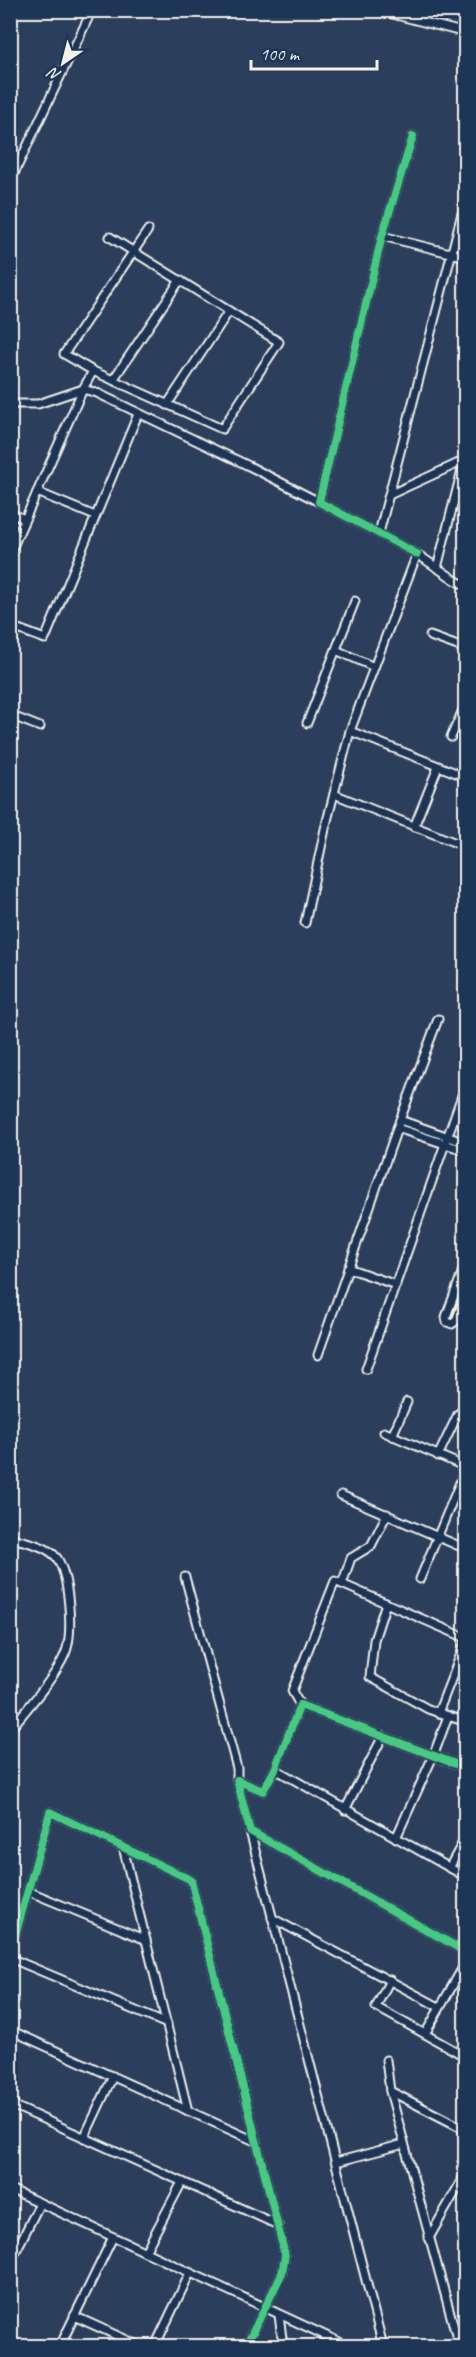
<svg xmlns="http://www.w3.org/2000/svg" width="476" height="2357" viewBox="0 0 476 2357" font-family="Caveat,sans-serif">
  <rect width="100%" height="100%" fill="#2b3e5c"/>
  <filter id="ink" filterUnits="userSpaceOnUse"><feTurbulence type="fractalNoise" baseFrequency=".0167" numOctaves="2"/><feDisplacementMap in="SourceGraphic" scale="12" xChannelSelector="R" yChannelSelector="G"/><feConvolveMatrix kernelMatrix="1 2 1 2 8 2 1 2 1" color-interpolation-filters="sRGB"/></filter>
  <g filter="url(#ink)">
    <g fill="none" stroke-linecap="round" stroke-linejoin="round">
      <defs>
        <g id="street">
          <path d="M377,10L466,33"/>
          <path d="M413,136L382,236L319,502L417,554"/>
          <path d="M10,182L92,10"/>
          <path d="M382,236L466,257"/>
          <path d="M93,371L222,429L279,342L110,237"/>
          <path d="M113,380L180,280"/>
          <path d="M10,404H38L83,389L97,393L249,466L319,502"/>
          <path d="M167,405L229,311"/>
          <path d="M37,492L95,516"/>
          <path d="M389,495L463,461"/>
          <path d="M10,513L25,519"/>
          <path d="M379,533L466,198"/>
          <path d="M10,553L83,389L93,371L64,354L148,230"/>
          <path d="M437,568L466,454"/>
          <path d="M10,626L45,639L138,414"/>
          <path d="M430,636L466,649"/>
          <path d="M336,650L374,667"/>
          <path d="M10,715L40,727"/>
          <path d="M307,723L355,601"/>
          <path d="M350,731L466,777"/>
          <path d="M451,737L466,703"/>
          <path d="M334,794L466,847"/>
          <path d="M414,827L438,767"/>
          <path d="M305,923L325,829L350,731L417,554L458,582L466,585"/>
          <path d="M400,1120L466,1143"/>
          <path d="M397,1128L466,1151"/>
          <path d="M466,1262L446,1317L447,1322L452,1324L456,1321L466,1294"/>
          <path d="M348,1268L396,1285"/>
          <path d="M318,1355L400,1120L438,1019"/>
          <path d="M366,1369L466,1084"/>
          <path d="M384,1432L466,1467"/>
          <path d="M392,1436L407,1402"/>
          <path d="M438,1456L458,1414L466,1408"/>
          <path d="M341,1495L466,1549"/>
          <path d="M10,1538C24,1541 48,1546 57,1558C69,1576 74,1634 65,1654C55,1678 27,1708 10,1730"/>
          <path d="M185,1577L237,1768V1780"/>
          <path d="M420,1579L466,1468"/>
          <path d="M342,1584L351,1558L371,1546L387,1514"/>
          <path d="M386,1603L374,1640L370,1677L428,1709L466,1722"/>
          <path d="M300,1705L292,1691L335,1581L466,1638"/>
          <path d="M438,1713L466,1641"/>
          <path d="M466,1768L300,1705L275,1769L263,1791L237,1780L250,1831L466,1952"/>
          <path d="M275,1769L466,1877"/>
          <path d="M345,1810L383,1736"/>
          <path d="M250,1831L383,2346"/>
          <path d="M396,1838L434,1754L448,1716"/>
          <path d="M123,1847L188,2111"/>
          <path d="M449,1868L466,1837"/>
          <path d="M28,1891L146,1940"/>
          <path d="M272,1918L439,2007"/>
          <path d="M10,1954L50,1812L191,1880L285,2255L282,2273L246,2346"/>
          <path d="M10,1958L167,2024"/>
          <path d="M466,1962L425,2034L466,2057"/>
          <path d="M390,1980L376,2007L425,2034"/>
          <path d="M10,2030L257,2142"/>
          <path d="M386,2060L390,2091"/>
          <path d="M10,2104L278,2225"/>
          <path d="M84,2138L113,2076"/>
          <path d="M336,2162L404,2144"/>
          <path d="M10,2189L348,2346"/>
          <path d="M429,2238L466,2173"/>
          <path d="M145,2252L182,2182"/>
          <path d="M10,2263L40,2203"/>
          <path d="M279,2315L283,2346"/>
          <path d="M74,2316L140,2346"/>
          <path d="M60,2346L113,2237"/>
          <path d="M155,2346L190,2273"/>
          <path d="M364,2346L383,2345"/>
          <path d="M459,2346L390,2091L466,2130"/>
        </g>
        <path id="secondary" d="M463,2346L466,2343"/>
      </defs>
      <use href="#street" stroke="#f4f1e8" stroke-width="11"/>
      <use href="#secondary" stroke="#f4f1e8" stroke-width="14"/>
      <use href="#street" stroke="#1d3557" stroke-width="7"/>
      <use href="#secondary" stroke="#1d3557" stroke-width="9"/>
      <defs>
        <g id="cycleway">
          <path d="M413,136L382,236L319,502L417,554"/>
          <path d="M466,1768L300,1705L275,1769L263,1791L237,1780L250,1831L466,1952"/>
          <path d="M10,1954L50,1812L191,1880L285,2255L282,2273L246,2346"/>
        </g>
      </defs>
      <use href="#cycleway" stroke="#1d3557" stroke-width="11"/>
      <use href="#cycleway" stroke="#46c982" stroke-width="8"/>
    </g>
  </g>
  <rect width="476" height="2357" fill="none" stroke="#1d3557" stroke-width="36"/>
  <rect x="18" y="18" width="440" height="2321" fill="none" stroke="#f4f1e8" stroke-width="2" filter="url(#ink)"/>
  <g transform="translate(63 63) rotate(215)" stroke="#1d3557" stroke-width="4.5" paint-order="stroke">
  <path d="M0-4.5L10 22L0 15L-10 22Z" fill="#f4f1e8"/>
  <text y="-9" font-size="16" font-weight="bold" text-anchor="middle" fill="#f4f1e8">N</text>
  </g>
  <path d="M251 60v9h126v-9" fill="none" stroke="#f4f1e8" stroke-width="3"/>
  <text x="260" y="60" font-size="18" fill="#f4f1e8" stroke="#1d3557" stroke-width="4.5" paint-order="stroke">100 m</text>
</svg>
